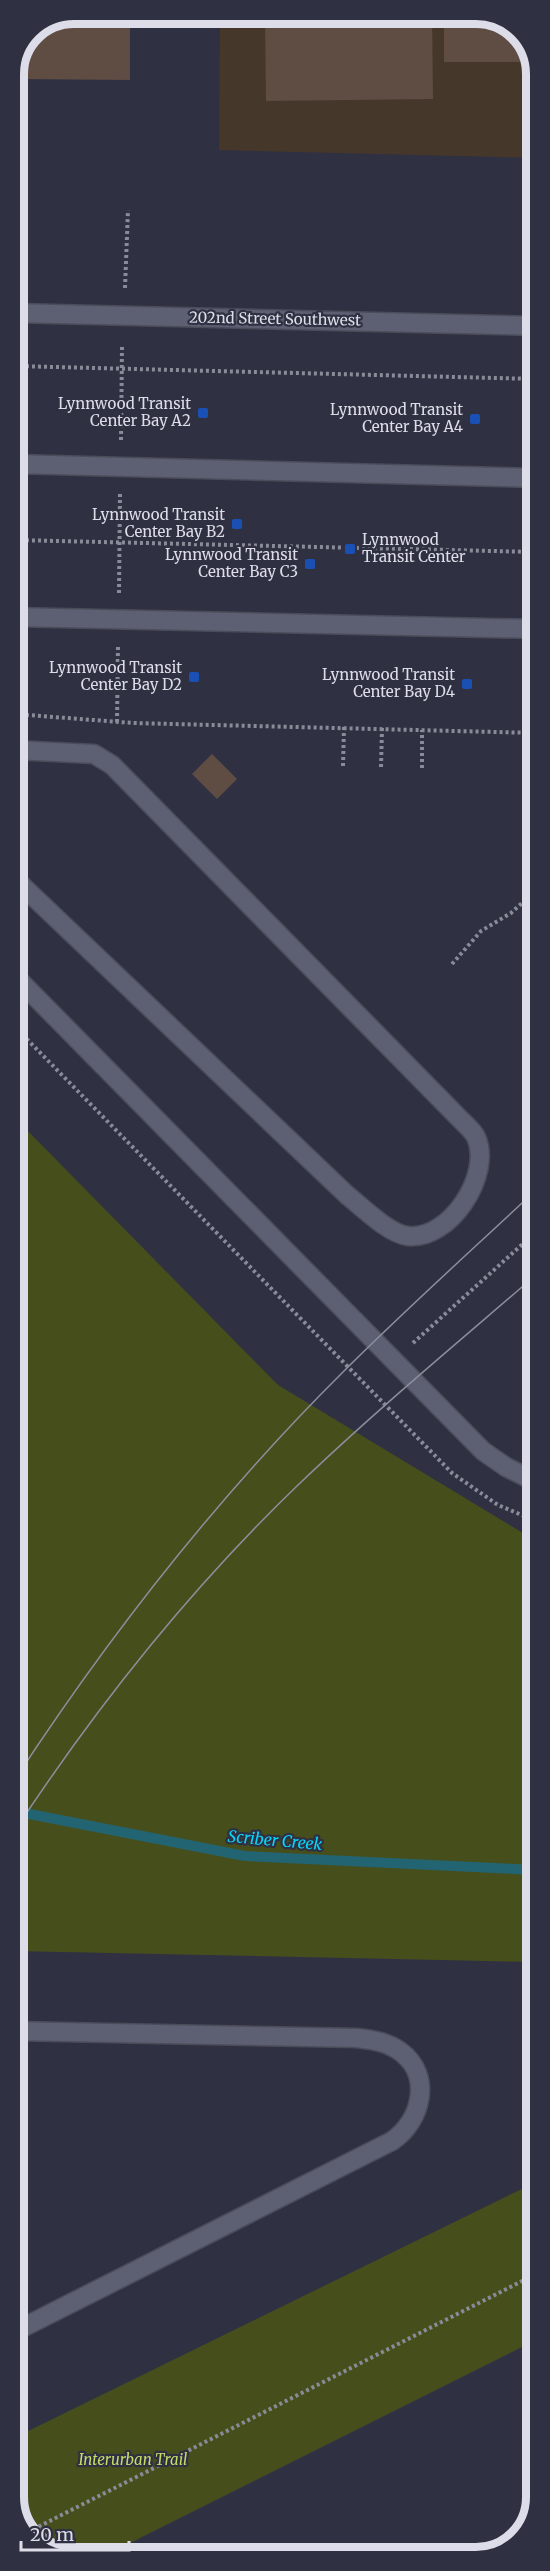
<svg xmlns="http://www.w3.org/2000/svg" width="550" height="2571" viewBox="0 0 550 2571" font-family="Merriweather,serif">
  <rect width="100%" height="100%" fill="#2f3142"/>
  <path fill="#46372b" d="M220,14H483L518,31L536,66V158L219,150Z"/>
  <g fill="#464f1b">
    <path d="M14,1117L278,1385L536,1541V1962L14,1951Z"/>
    <path d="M536,2182V2340L102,2557H67L32,2540L14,2505V2438Z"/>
  </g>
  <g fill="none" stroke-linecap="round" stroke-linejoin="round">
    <path stroke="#236473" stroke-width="10" d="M14,1811L245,1856L536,1870"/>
  </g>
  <g fill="#5f4c43">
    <path d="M74,13L130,14V80L14,79L32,31Z"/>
    <path d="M265,14H432L433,99L266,101Z"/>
    <path d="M444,14H483L518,31L534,62H444Z"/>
    <path d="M212,754L237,779L217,799L192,774Z"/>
  </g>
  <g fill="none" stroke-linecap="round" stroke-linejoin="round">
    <defs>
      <g id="lane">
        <path d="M14,464L536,478"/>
        <path d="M14,617L536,629"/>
        <path d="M14,750L94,754L112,765L461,1120C466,1125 473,1131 476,1137C493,1175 449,1241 408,1236C389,1234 362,1207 347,1195L14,878"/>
        <path d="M14,975L483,1451L506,1467L536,1482"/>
        <path d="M14,2031L357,2038C373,2040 388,2042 401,2052C433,2076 421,2122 392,2141L14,2332"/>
      </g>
      <path id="street" d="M14,313L536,326"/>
    </defs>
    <use href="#lane" stroke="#4b4c5a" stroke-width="21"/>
    <use href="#street" stroke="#4b4c5a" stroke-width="21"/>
    <g stroke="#898b99" stroke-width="4" stroke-dasharray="3 3" stroke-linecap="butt">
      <path d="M125,288L128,210"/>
      <path d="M14,366L536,379"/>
      <path d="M121,440L122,347"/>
      <path d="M14,540L536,552"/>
      <path d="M119,593L120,492"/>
      <path d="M14,714L133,723L536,733"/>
      <path d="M117,722L118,645"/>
      <path d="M343,766L344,727"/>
      <path d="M381,767L382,728"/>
      <path d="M422,768V730"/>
      <path d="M536,771V774"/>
      <path d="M452,964L481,931L511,913L531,895"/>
      <path d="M14,1026L452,1473L498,1505L536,1521"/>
      <path d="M413,1343L536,1232"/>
      <path d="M28,2532L536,2274"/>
    </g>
    <use href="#lane" stroke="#5d5f72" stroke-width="18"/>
    <use href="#street" stroke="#5d5f72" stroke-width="18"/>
    <g stroke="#8d8e9c" stroke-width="1.5">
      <path d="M14,1781C110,1634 219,1495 344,1371C406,1309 472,1250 536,1190"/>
      <path d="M14,1832C96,1707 190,1589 298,1485C374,1412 456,1344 536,1275"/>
    </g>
  </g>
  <g fill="#1a4fb4" stroke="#2f3142" stroke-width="2">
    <rect x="197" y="407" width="12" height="12" rx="3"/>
    <rect x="469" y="413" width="12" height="12" rx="3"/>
    <rect x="231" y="518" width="12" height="12" rx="3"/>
    <rect x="344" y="543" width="12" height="12" rx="3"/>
    <rect x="304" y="558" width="12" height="12" rx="3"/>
    <rect x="188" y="671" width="12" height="12" rx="3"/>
    <rect x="461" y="678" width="12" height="12" rx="3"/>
  </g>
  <g text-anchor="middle" stroke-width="4.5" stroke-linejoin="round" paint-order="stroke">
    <g font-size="15" fill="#dcdde8" stroke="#2f3142">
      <text transform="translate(275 319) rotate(1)" y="5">202nd Street Southwest</text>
    </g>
    <g font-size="15" fill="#dcdde8" stroke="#2f3142" text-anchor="end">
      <text x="191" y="409">Lynnwood Transit<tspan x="191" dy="17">Center Bay A2</tspan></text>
      <text x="463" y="415">Lynnwood Transit<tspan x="463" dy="17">Center Bay A4</tspan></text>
      <text x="225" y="520">Lynnwood Transit<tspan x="225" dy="17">Center Bay B2</tspan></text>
      <text x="362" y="545" text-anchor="start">Lynnwood<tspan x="362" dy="17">Transit Center</tspan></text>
      <text x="298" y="560">Lynnwood Transit<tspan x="298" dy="17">Center Bay C3</tspan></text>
      <text x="182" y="673">Lynnwood Transit<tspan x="182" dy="17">Center Bay D2</tspan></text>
      <text x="455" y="680">Lynnwood Transit<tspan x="455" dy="17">Center Bay D4</tspan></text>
    </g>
    <g font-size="15" font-style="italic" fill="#c6dc68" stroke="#2f3142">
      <text x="133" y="2465">Interurban Trail</text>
    </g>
    <g font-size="16" font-style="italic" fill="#07d7fc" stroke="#2f3142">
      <text transform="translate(275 1840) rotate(5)" y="6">Scriber Creek</text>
    </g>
  </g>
  <path d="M0 0H550V2571H0ZM74 24H476A50 50 0 0 1 526 74V2497A50 50 0 0 1 476 2547H74A50 50 0 0 1 24 2497V74A50 50 0 0 1 74 24Z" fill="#2f3142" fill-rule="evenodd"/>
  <path fill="none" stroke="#dcdde8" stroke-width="8" d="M74 24H476A50 50 0 0 1 526 74V2497A50 50 0 0 1 476 2547H74A50 50 0 0 1 24 2497V74A50 50 0 0 1 74 24Z"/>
  <path d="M21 2541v9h108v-9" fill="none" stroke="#dcdde8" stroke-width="3"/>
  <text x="30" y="2541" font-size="18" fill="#dcdde8" stroke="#2f3142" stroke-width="4.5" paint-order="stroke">20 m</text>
</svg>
